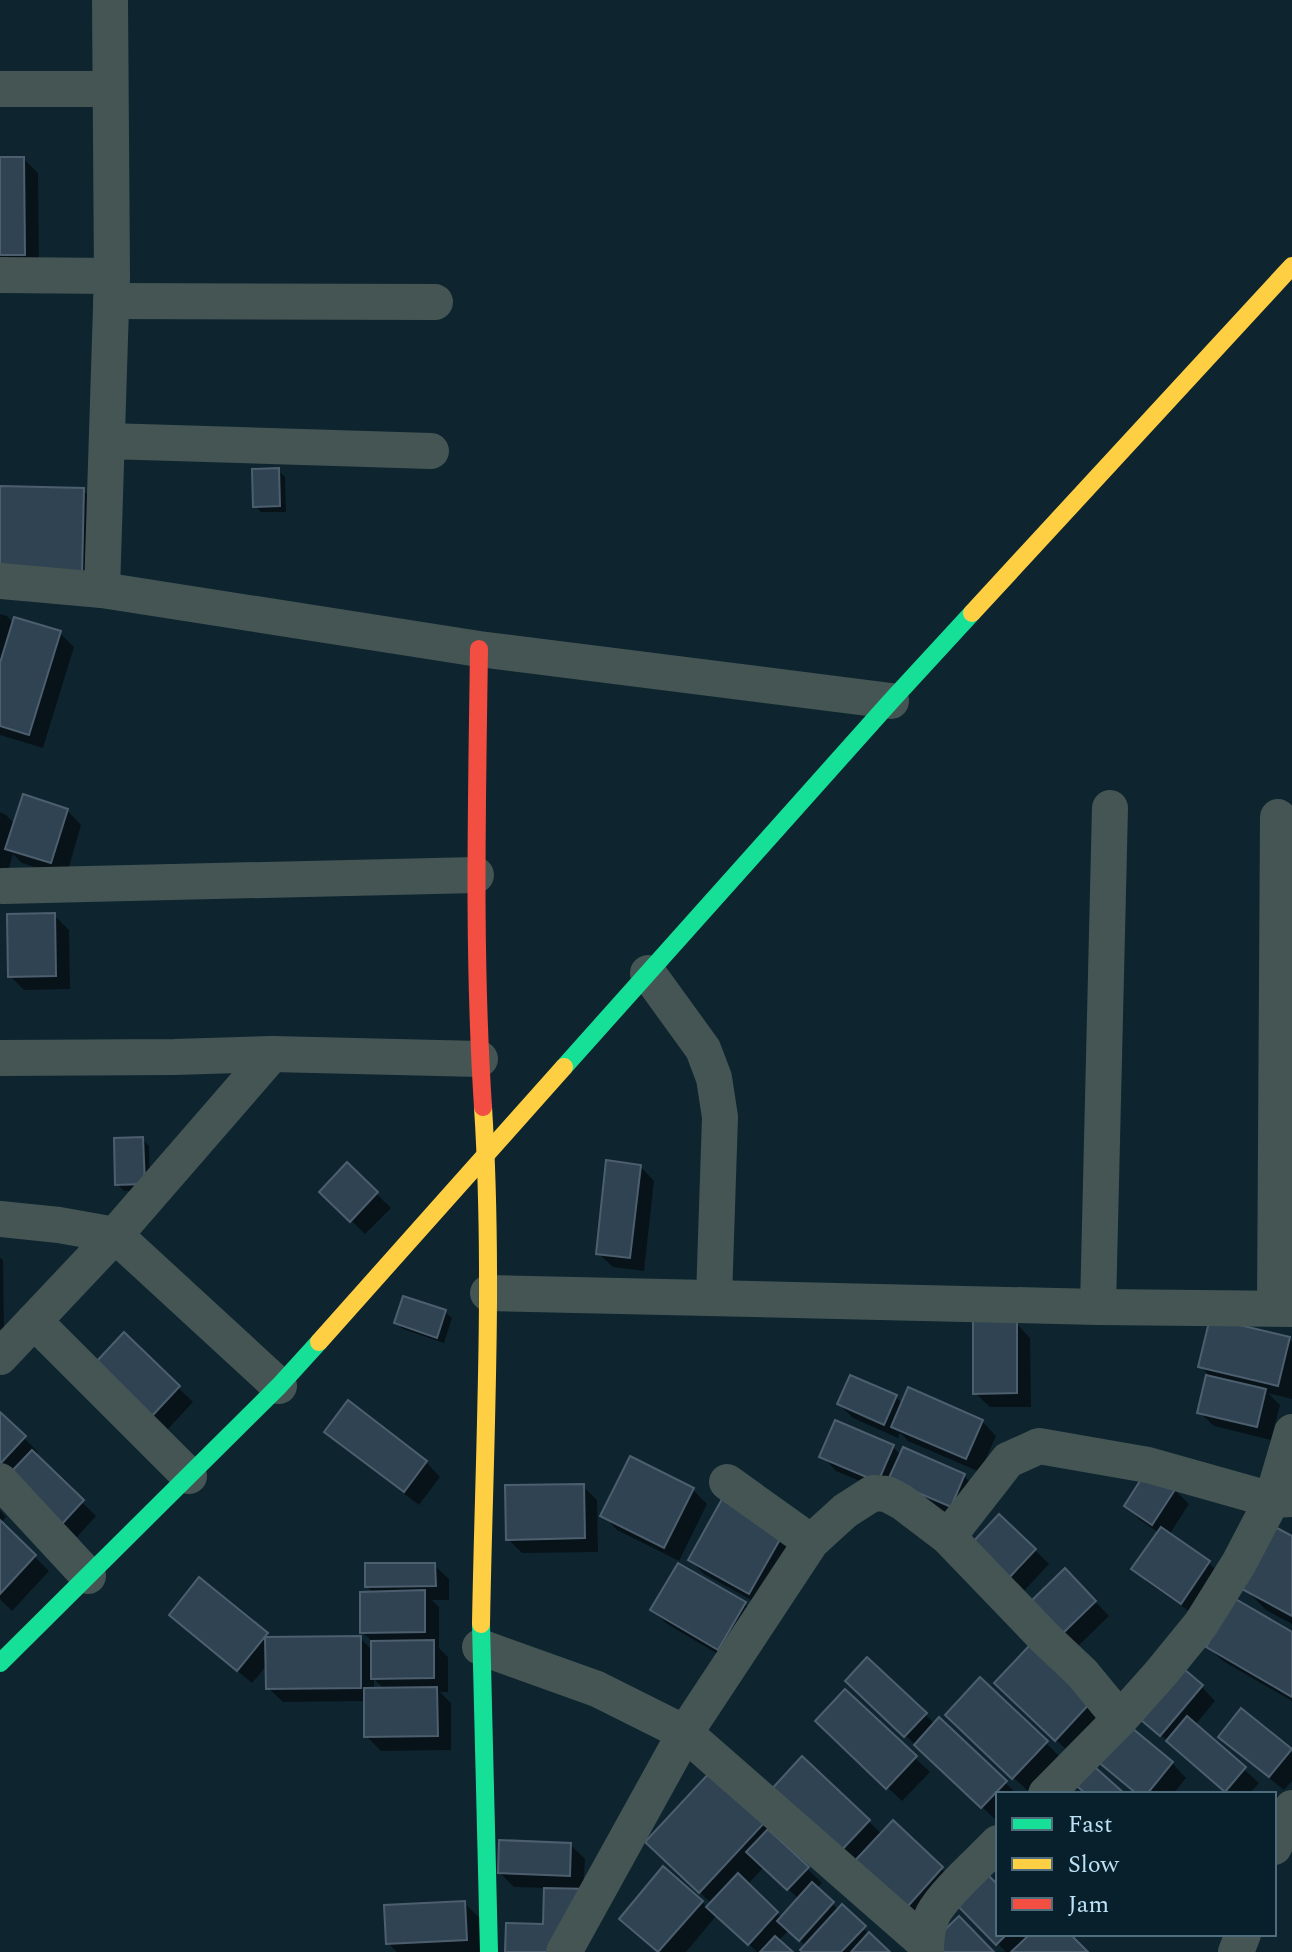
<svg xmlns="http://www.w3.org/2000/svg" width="1292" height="1952" viewBox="0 0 1292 1952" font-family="Spectral,serif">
  <rect width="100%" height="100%" fill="#0e2530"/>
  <g fill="#0007" fill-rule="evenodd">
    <path d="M0,159H24L38,173L39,268L0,262Z"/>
    <path d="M278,470L285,477L286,512H261L255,506Z"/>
    <path d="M0,488L83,490L105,512L102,596Z"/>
    <path d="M0,614L7,616L14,624L60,633L74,647L43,748L0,735Z"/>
    <path d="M67,810L81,825L66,877L22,863L13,854L6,878L0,876V812L6,815L15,824Z"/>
    <path d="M54,915L69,930L70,989L24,990L10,976Z"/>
    <path d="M142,1139L149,1146L150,1190L124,1191L117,1184Z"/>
    <path d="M347,1165L391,1208L365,1234L322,1192Z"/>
    <path d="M640,1166L654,1181L644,1271L613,1267L598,1253Z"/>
    <path d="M0,1258L3,1260L4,1329H0Z"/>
    <path d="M445,1312L452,1318L444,1343L403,1329L396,1323Z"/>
    <path d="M1016,1323L1030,1338L1031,1407H990L975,1393Z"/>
    <path d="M124,1335L193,1402L168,1429L99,1362Z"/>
    <path d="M1289,1339L1292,1342V1399L1268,1393L1280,1405L1271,1440L1214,1426L1199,1412L1208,1374L1200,1366Z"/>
    <path d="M896,1397L903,1404L982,1421L996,1436L980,1472L908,1441L900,1433L898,1438L853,1418L839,1404Z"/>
    <path d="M0,1414L38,1452L35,1456L96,1516L77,1537L0,1464Z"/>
    <path d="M327,1431L426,1462L440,1477L419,1505L341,1446Z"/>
    <path d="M893,1447L901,1455L964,1476L978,1490L965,1520L905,1494L893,1495L836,1471L822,1456Z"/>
    <path d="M583,1486L597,1500L598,1552L522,1553L508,1539Z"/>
    <path d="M693,1490L707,1504L679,1561L617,1530L603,1515Z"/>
    <path d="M1175,1490L1189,1504L1169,1535L1209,1563L1223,1577L1196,1616L1148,1583L1134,1569L1159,1533L1140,1520L1126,1506Z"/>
    <path d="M722,1502L796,1550L764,1607L704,1574L690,1560Z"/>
    <path d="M0,1510L6,1517L1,1523L49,1571L12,1611L0,1599Z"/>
    <path d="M1292,1538V1624L1266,1610L1244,1588Z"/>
    <path d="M1035,1550L1049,1564L1023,1592L987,1559Z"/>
    <path d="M434,1565L449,1579V1600H432L439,1607V1648L448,1657V1692H440L451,1703V1750L381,1751L366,1736V1701L283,1702L268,1688V1664L252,1683L186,1629L171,1615L266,1634L271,1639L360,1638L373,1651V1642L362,1632L373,1593L367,1586ZM374,1679L384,1689L374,1690Z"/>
    <path d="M1065,1571L1109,1616L1075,1649L1031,1604Z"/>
    <path d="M745,1604L759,1618L733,1663L667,1624L653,1610Z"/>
    <path d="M1292,1634V1701L1223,1661L1208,1647Z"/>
    <path d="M1031,1647L1104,1717L1070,1753L1011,1698Z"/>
    <path d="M868,1660L935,1724L939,1720L1017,1794H998L997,1821L862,1695Z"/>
    <path d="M1201,1686L1215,1701L1195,1725L1259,1783L1249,1794H1228L1138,1715Z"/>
    <path d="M845,1692L930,1772L902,1801L832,1735Z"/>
    <path d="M1241,1711L1292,1752V1781L1284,1790L1235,1751L1221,1736Z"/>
    <path d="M1126,1726L1172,1763L1186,1778L1173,1794H1137L1098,1760Z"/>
    <path d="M962,1730L1046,1743L1060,1757L1028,1791Z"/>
    <path d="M712,1773L786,1844L784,1846L822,1883L816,1889L839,1910L842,1907L887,1952H805L806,1946L789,1930L778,1941L790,1952H757L717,1915L686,1952H658L636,1933L702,1902L708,1908L712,1904L669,1863ZM764,1867L799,1899L782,1918L747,1885Z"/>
    <path d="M786,1806L868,1821L882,1834L893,1823L956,1883L916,1928Z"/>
    <path d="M570,1844L585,1859L583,1891L545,1926L546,1888L514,1887L500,1873Z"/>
    <path d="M998,1888V1934H1068L1085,1952H1006L953,1898Z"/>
    <path d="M464,1903L479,1917L481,1952H397L388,1943Z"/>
  </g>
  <g fill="#2f4353" stroke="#4d5f6e" stroke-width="2">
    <path d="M0,157H24L25,255H0Z"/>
    <path d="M279,468L280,506L253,507L252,469Z"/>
    <path d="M0,486L84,488L82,575L0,573Z"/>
    <path d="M14,617L61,631L29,735L0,726V663Z"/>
    <path d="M23,794L68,809L51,863L5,849Z"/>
    <path d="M55,913L56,976L8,977L7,914Z"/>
    <path d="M143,1137L145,1184L115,1185L114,1138Z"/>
    <path d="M606,1160L641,1165L630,1258L596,1254Z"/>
    <path d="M347,1162L378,1192L350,1222L319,1192Z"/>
    <path d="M403,1296L446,1310L437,1338L394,1323Z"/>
    <path d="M1210,1318L1290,1337L1278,1386L1198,1367Z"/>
    <path d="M973,1321H1017V1393L973,1394Z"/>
    <path d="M124,1332L180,1386L152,1416L96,1362Z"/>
    <path d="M850,1375L897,1395L884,1425L837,1404Z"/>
    <path d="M1206,1375L1266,1389L1257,1427L1197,1413Z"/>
    <path d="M908,1387L983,1420L966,1459L891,1427Z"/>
    <path d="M348,1400L427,1461L404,1492L324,1432Z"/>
    <path d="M0,1412L26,1436L0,1464Z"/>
    <path d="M835,1420L894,1445L878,1482L819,1457Z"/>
    <path d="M903,1447L965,1474L951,1507L888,1480Z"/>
    <path d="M32,1450L84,1500L61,1525L9,1474Z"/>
    <path d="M630,1456L694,1488L664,1548L600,1516Z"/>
    <path d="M1147,1470L1176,1488L1152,1525L1124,1506Z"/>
    <path d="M584,1484L585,1538L506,1540L505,1485Z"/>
    <path d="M722,1499L783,1534L749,1594L688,1560Z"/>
    <path d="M999,1514L1036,1549L1007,1580L970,1545Z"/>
    <path d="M0,1520L36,1555L0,1594Z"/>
    <path d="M1161,1527L1210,1561L1181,1604L1131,1569Z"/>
    <path d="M1275,1527L1292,1536V1616L1242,1589Z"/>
    <path d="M365,1563H435L436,1586L365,1587Z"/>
    <path d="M678,1563L746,1602L718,1650L650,1610Z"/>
    <path d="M1065,1568L1096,1601L1059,1637L1028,1604Z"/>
    <path d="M199,1577L268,1633L237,1671L169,1615Z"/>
    <path d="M425,1590V1632L360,1633V1592Z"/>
    <path d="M1234,1598L1292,1632V1697L1206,1647Z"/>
    <path d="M361,1636V1688L266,1689L265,1637Z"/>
    <path d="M434,1640V1678L371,1679V1641Z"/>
    <path d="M1031,1644L1092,1701L1055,1741L994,1683Z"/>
    <path d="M867,1657L927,1713L904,1737L845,1681Z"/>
    <path d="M1178,1664L1203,1685L1160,1736L1135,1715Z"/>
    <path d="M980,1677L1048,1741L1012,1779L945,1715Z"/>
    <path d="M437,1687L438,1736L364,1737V1688Z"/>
    <path d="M845,1689L917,1756L886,1789L815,1721Z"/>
    <path d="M1241,1708L1292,1749L1269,1777L1218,1737Z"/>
    <path d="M1187,1716L1246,1767L1225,1792L1166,1741Z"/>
    <path d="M939,1717L1007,1781L981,1808L914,1745Z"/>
    <path d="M1126,1723L1173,1762L1147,1794H1137L1096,1760Z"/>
    <path d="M802,1756L870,1820L837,1855L769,1792Z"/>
    <path d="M1087,1760L1125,1794H1086L1069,1779Z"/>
    <path d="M712,1770L766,1821L699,1893L645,1842Z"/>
    <path d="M893,1820L943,1867L900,1915L849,1867Z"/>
    <path d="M768,1829L809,1867L787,1890L746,1852Z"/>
    <path d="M499,1840L571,1843L570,1876L498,1873Z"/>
    <path d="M663,1866L703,1901L658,1952L619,1919Z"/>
    <path d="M981,1868L998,1885V1934H1007L996,1945L950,1898Z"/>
    <path d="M738,1873L778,1912L748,1945L706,1907Z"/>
    <path d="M812,1882L834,1902L799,1941L777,1921Z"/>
    <path d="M544,1888L590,1889L557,1952H505L506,1923L543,1924Z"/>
    <path d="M465,1901L467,1940L386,1944L384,1905Z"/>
    <path d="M842,1904L866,1926L841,1952H802L800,1950Z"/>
    <path d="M959,1916L994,1952H944L933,1941Z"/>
    <path d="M869,1932L890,1952H851Z"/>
    <path d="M1030,1934H1070L1088,1952H1011Z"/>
    <path d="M775,1936L793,1952H760Z"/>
  </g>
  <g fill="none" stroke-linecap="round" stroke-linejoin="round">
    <g stroke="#455554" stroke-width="36">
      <path d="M0,89H110"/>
      <path d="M0,275L112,276"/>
      <path d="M111,301L435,302"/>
      <path d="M107,441L431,451"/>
      <path d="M0,581L102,590L479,649L891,701"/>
      <path d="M102,590L112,276L110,0"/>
      <path d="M3,886L476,875"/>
      <path d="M648,973L703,1049L714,1078L720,1117L714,1298"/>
      <path d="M0,1058L174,1057L272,1054"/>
      <path d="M0,1219L59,1225L115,1235L279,1386"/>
      <path d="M488,1293L1098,1307L1292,1309"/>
      <path d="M1098,1307L1110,808"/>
      <path d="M1275,1308L1278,817"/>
      <path d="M34,1321L189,1476"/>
      <path d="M0,1357L115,1235L272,1054L480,1059"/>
      <path d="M0,1481L88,1576"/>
      <path d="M727,1482L811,1542"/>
      <path d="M948,1537L1008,1460L1039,1446L1148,1465L1272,1500L1292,1499"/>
      <path d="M480,1647L597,1689L685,1733L811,1542L845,1511L873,1493L887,1494L902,1502L948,1537L1045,1638L1082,1673L1120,1719"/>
      <path d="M1046,1794L1120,1719L1161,1673L1201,1624L1239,1563L1272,1500L1292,1432"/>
      <path d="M1274,1847L1292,1808"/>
      <path d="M564,1952L685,1733L926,1944"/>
      <path d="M926,1952C926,1939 927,1926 933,1914C944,1893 980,1862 998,1843"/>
      <path d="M1236,1952L1243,1934"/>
    </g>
    <g stroke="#16e098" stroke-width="18">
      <path d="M564,1067L891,701L972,613"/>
      <path d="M481,1624L489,1952"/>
      <path d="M0,1663L279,1386L319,1342"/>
    </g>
    <g stroke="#ffcf43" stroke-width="18">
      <path d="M972,613L1292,266"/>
      <path d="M319,1342L564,1067"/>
      <path d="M481,1624C484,1452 494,1279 483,1107"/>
    </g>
    <path stroke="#f24e42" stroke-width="18" d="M479,649C477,801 473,954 483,1107"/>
  </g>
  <rect x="996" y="1792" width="280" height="144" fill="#08202c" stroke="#506d7d" stroke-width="2"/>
  <rect x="1012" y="1818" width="40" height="12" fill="#16e098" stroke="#506d7d" stroke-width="2"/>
  <text x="1068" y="1832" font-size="24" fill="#bde1f6">Fast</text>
  <rect x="1012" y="1858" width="40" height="12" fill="#ffcf43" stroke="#506d7d" stroke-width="2"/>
  <text x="1068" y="1872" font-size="24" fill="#bde1f6">Slow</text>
  <rect x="1012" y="1898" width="40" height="12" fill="#f24e42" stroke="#506d7d" stroke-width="2"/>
  <text x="1068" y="1912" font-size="24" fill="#bde1f6">Jam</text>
</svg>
